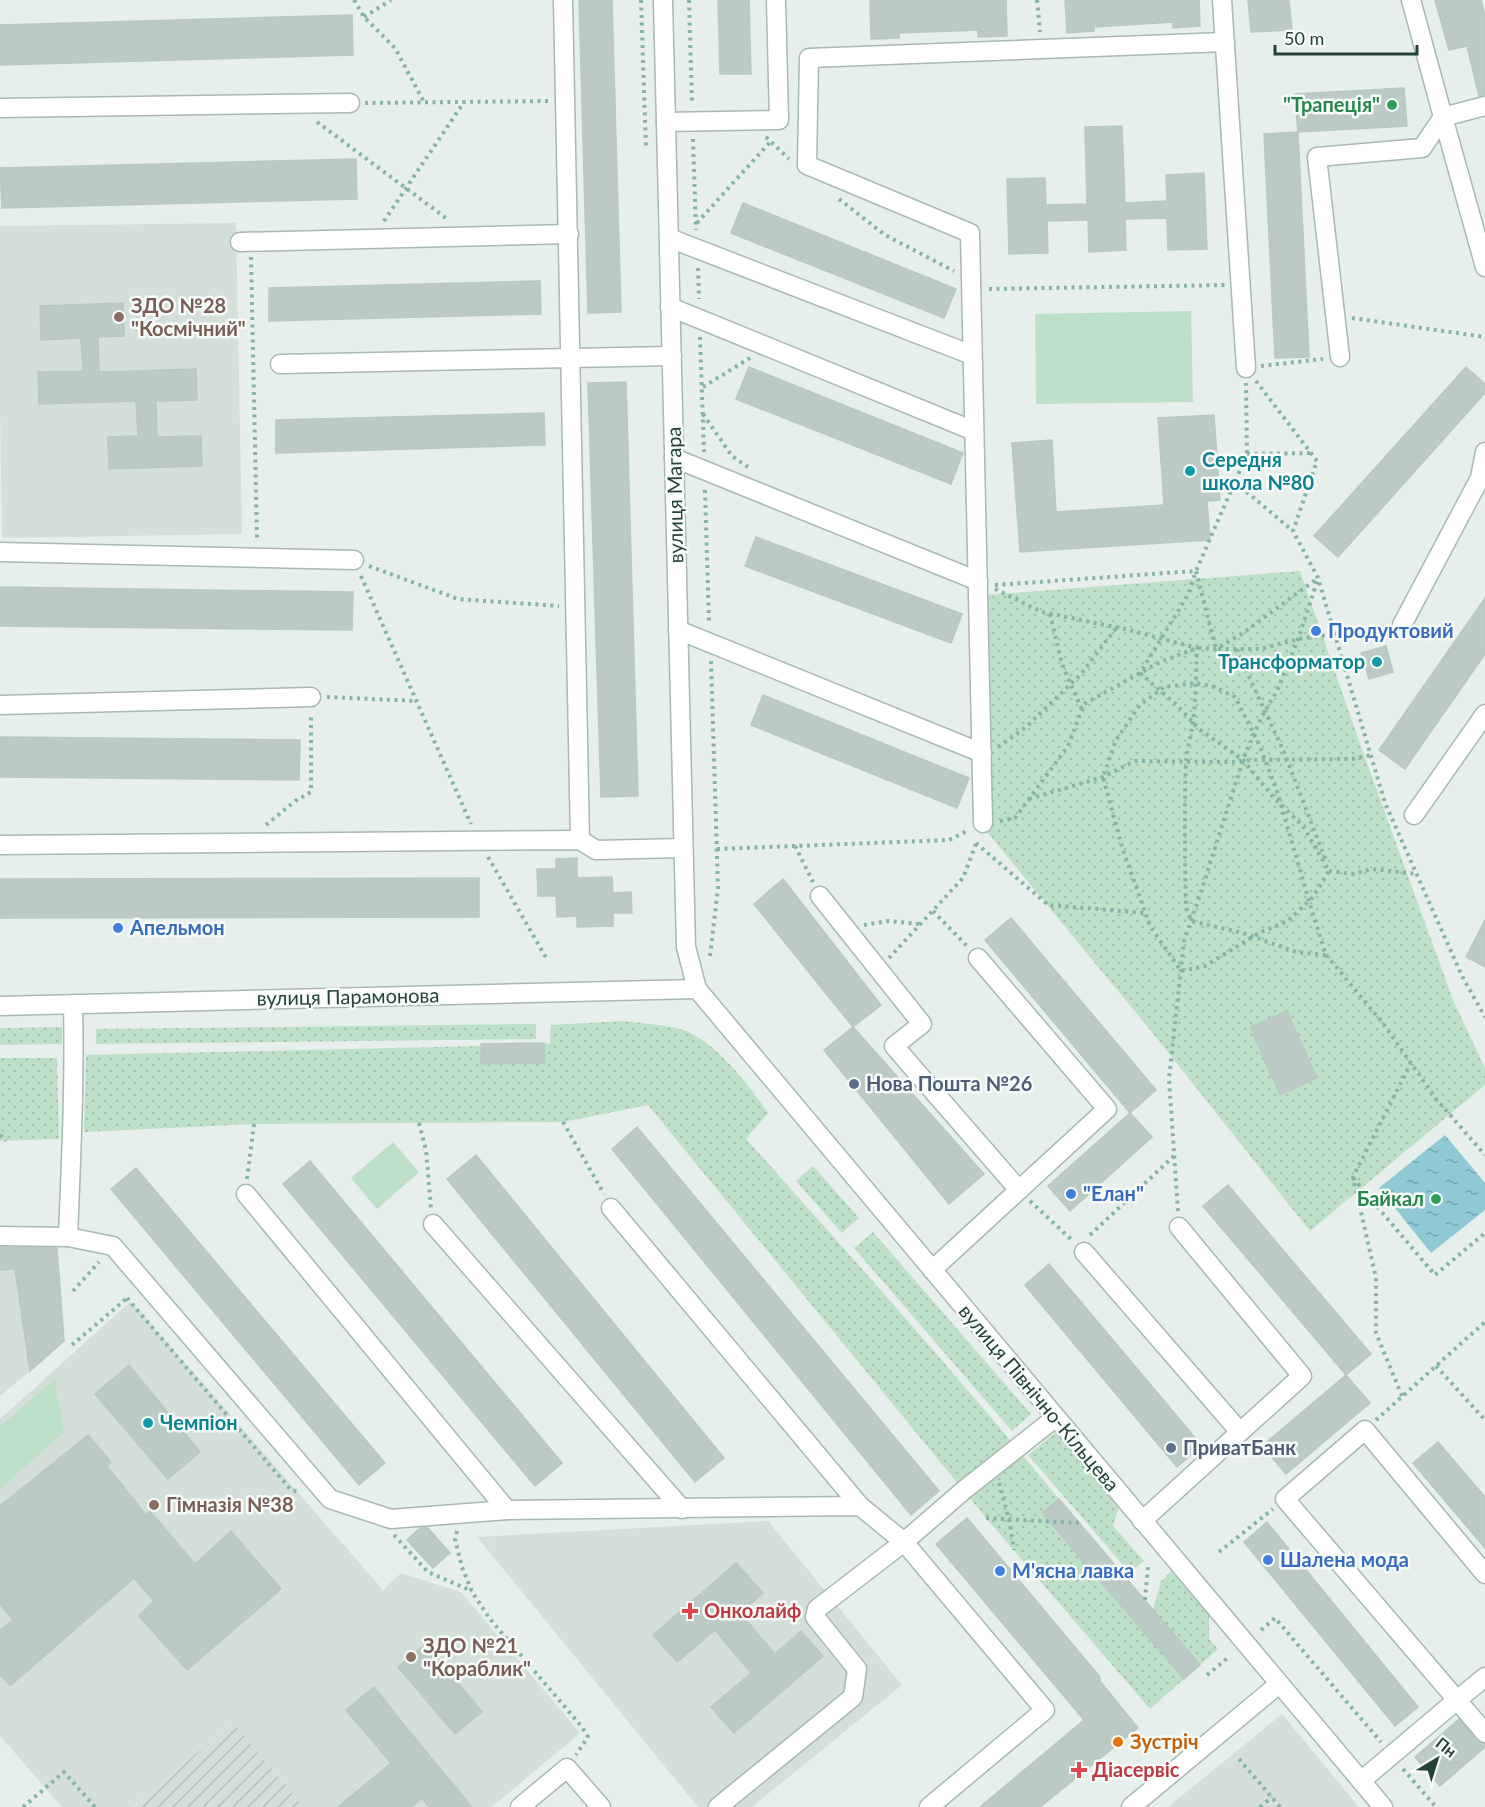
<svg xmlns="http://www.w3.org/2000/svg" width="1485" height="1807" viewBox="0 0 1485 1807" font-family="Lato,sans-serif">
  <defs>
    <pattern id="industrial-furrows" width="10" height="10" patternUnits="userSpaceOnUse" patternTransform="scale(1.5)"><rect width="10" height="10" fill="#d4dfda"/><path d="M-1 1l2-2M0 10L10 0M9 11l2-2" fill="none" stroke="#b6c1bc"/></pattern>
    <pattern id="grass-dots" width="8" height="8" patternUnits="userSpaceOnUse" patternTransform="scale(1.5)"><rect width="8" height="8" fill="#bfe0c8"/><path d="M2 2h.1M6 6h.1" fill="none" stroke="#a4c1ad" stroke-width="1.8" stroke-linecap="round"/></pattern>
    <pattern id="water-ripples" width="26" height="14" patternUnits="userSpaceOnUse" patternTransform="scale(1.5)"><rect width="26" height="14" fill="#8ec9d4"/><path d="M2 4q2-2 4 0t4 0M15 11q2-2 4 0t4 0" fill="none" stroke="#74a5ad"/></pattern>
  </defs>
  <rect width="100%" height="100%" fill="#e6efeb"/>
  <g fill="#d4dfda">
    <path d="M236,223L242,534L2,538L0,408V226Z"/>
    <path d="M15,1269L30,1371L0,1396V1270Z"/>
    <path d="M131,1301L383,1590L401,1573L461,1592L580,1733L492,1807H304L232,1722L134,1807H62L0,1736V1419Z"/>
    <path d="M768,1521L902,1685L752,1807H698L477,1537Z"/>
    <path d="M1282,1714L1359,1807H1168Z"/>
  </g>
  <path fill="url(#industrial-furrows)" d="M232,1722L304,1807H135Z"/>
  <g fill="url(#grass-dots)">
    <path d="M1300,571L1358,738L1453,1000L1485,1068V1085L1310,1231L1151,1031L987,832L986,595Z"/>
    <path d="M624,1021C640,1023 668,1025 683,1030C714,1040 751,1087 768,1113L746,1139C852,1257 958,1376 1059,1499L1042,1514L1184,1679L1150,1709L986,1518L648,1105L563,1122L254,1124L84,1132L86,1055L480,1046L481,1064L544,1063V1043L550,1044L551,1025Z"/>
    <path d="M536,1024V1039L96,1044V1029Z"/>
    <path d="M62,1027V1044L0,1045V1028Z"/>
    <path d="M0,1058H57L59,1139L0,1141Z"/>
    <path d="M813,1166L859,1218L842,1233L796,1181Z"/>
    <path d="M873,1232L1031,1414L1012,1431L854,1248Z"/>
    <path d="M1055,1433L1119,1507L1113,1526L1144,1561L1130,1573L1028,1455Z"/>
    <path d="M1173,1570L1209,1611V1639L1218,1649L1200,1665L1153,1610L1161,1581Z"/>
  </g>
  <g fill="#bfe0c8">
    <path d="M1191,311L1193,402L1036,404L1035,314Z"/>
    <path d="M393,1142L419,1172L377,1209L351,1178Z"/>
    <path d="M55,1379L64,1432L0,1489V1426Z"/>
  </g>
  <path fill="url(#water-ripples)" d="M1445,1135L1485,1183V1210L1431,1253L1379,1188Z"/>
  <g fill="#bbcac4" stroke="#b8c9c2" stroke-width="1.5">
    <path d="M579,0H612L621,312L588,313Z"/>
    <path d="M718,0H749L751,74H720Z"/>
    <path d="M870,0H1006L1007,36L978,37V30L899,33V38L871,39Z"/>
    <path d="M1065,0H1199L1200,26L1173,28V22L1094,27V31L1067,33Z"/>
    <path d="M1248,0H1289L1292,30L1251,32Z"/>
    <path d="M1435,0H1481L1485,16V95L1479,96L1467,46L1449,50Z"/>
    <path d="M352,15L353,55L0,65V25Z"/>
    <path d="M1404,88L1407,126L1298,132L1295,94Z"/>
    <path d="M1122,126L1125,203L1167,201L1166,175L1204,173L1207,249L1168,250L1167,218L1125,219L1126,250L1089,252L1088,220L1047,221L1048,253L1009,254L1007,179L1045,178L1046,205L1087,204L1085,127Z"/>
    <path d="M1298,132L1309,357L1275,358L1264,134Z"/>
    <path d="M356,159L357,199L2,208L0,168Z"/>
    <path d="M743,203L956,289L944,318L731,233Z"/>
    <path d="M540,281L541,314L269,321V288Z"/>
    <path d="M123,303L124,336L98,337L99,372L196,369L197,400L156,401L157,437L201,436L202,466L109,469L108,437L138,436L136,401L39,404L38,372L83,371L81,338L41,340L40,306Z"/>
    <path d="M749,367L963,453L951,484L736,399Z"/>
    <path d="M1466,367L1485,384V393L1338,557L1314,536Z"/>
    <path d="M626,382L638,796L601,797L588,383Z"/>
    <path d="M544,413L545,445L276,453V420Z"/>
    <path d="M1214,415L1220,500L1207,501L1210,540L1020,552L1012,443L1052,440L1056,512L1164,505L1158,418Z"/>
    <path d="M756,537L962,614L951,643L745,566Z"/>
    <path d="M0,587L353,592L352,630L0,626Z"/>
    <path d="M1485,598V654L1405,769L1379,750Z"/>
    <path d="M1386,646L1393,672L1369,679L1361,653Z"/>
    <path d="M763,695L969,778L957,808L751,725Z"/>
    <path d="M0,737L300,740L299,780L0,777Z"/>
    <path d="M577,858V878L612,877L613,893L631,892L632,913H613V926L577,927V916L557,917L556,896H538L537,869H556V859Z"/>
    <path d="M479,878V917L0,918V879Z"/>
    <path d="M783,879L881,1005L853,1027L754,904Z"/>
    <path d="M1011,918L1156,1090L1130,1113L985,940Z"/>
    <path d="M1485,920V967L1466,957Z"/>
    <path d="M1287,1011L1317,1078L1280,1095L1250,1027Z"/>
    <path d="M853,1027L984,1174L949,1204L824,1050Z"/>
    <path d="M544,1043L545,1063L481,1064V1044Z"/>
    <path d="M1130,1113L1152,1137L1070,1211L1048,1186Z"/>
    <path d="M637,1127L939,1491L911,1515L612,1149Z"/>
    <path d="M476,1155L724,1458L695,1482L447,1179Z"/>
    <path d="M310,1161L562,1463L535,1486L283,1184Z"/>
    <path d="M136,1168L385,1463L359,1485L111,1189Z"/>
    <path d="M1228,1185L1371,1354L1346,1375L1203,1206Z"/>
    <path d="M0,1247L57,1248L64,1341L30,1371L15,1269L0,1270Z"/>
    <path d="M1049,1264L1202,1446L1177,1467L1025,1285Z"/>
    <path d="M129,1365L200,1452L168,1479L95,1394Z"/>
    <path d="M1346,1375L1370,1403L1286,1474L1262,1446Z"/>
    <path d="M88,1435L111,1462L107,1466L146,1515L150,1511L195,1564L231,1531L281,1589L187,1670L139,1616L154,1601L134,1578L10,1686L0,1674V1630L13,1620L0,1604V1506Z"/>
    <path d="M1438,1442L1485,1497V1548L1413,1463Z"/>
    <path d="M1059,1499L1200,1665L1184,1679L1042,1513Z"/>
    <path d="M967,1518L1100,1677V1681L1138,1728L1040,1807H980L1084,1720L936,1544Z"/>
    <path d="M1267,1522L1418,1707L1395,1726L1244,1542Z"/>
    <path d="M427,1527L450,1553L433,1568L407,1540L420,1528Z"/>
    <path d="M736,1563L763,1593L740,1613L775,1654L801,1631L823,1656L734,1733L711,1707L751,1673L715,1630L677,1662L653,1635Z"/>
    <path d="M426,1644L482,1712L455,1734L398,1667Z"/>
    <path d="M374,1687L409,1731L472,1807H429L422,1798L411,1807H338L391,1763L346,1710Z"/>
    <path d="M1459,1719L1476,1740L1485,1744V1747L1440,1786L1415,1757Z"/>
  </g>
  <g fill="none" stroke-linecap="round" stroke-linejoin="round">
    <defs>
      <g id="minor">
        <path d="M563,0L580,840"/>
        <path d="M663,0L686,947L697,989L1383,1807"/>
        <path d="M1222,0L1246,368"/>
        <path d="M1485,106L1443,117L1485,267"/>
        <path d="M0,108L350,103"/>
        <path d="M666,122L779,120L776,0"/>
        <path d="M669,238L972,355"/>
        <path d="M240,242L569,234"/>
        <path d="M670,307L974,431"/>
        <path d="M1340,357L1317,157L1422,148L1443,117L1411,0"/>
        <path d="M280,364L672,356"/>
        <path d="M674,458L978,581"/>
        <path d="M0,552L354,560"/>
        <path d="M1402,625L1480,478L1485,452"/>
        <path d="M678,630L982,753"/>
        <path d="M0,705L311,697"/>
        <path d="M1414,815L1485,714"/>
        <path d="M983,823L970,233L807,165L809,58L1225,42"/>
        <path d="M0,845L580,840L596,850L683,848"/>
        <path d="M820,896L922,1024L894,1046L1019,1190"/>
        <path d="M73,1004C75,1081 71,1159 68,1237L113,1246L330,1499L391,1519L507,1510L860,1506L904,1542L1045,1710L929,1807"/>
        <path d="M0,1006L697,989"/>
        <path d="M246,1194L507,1510"/>
        <path d="M611,1208L860,1506"/>
        <path d="M433,1224L682,1509"/>
        <path d="M0,1236L68,1237"/>
        <path d="M1084,1252L1240,1432"/>
        <path d="M932,1270L1107,1109L978,958"/>
        <path d="M1142,1521L1302,1376L1179,1227"/>
        <path d="M1485,1574L1365,1430L1285,1499L1457,1700L1485,1677"/>
        <path d="M1361,1781L1457,1700L1485,1733"/>
        <path d="M520,1807L567,1768L601,1807"/>
        <path d="M718,1807L853,1697L857,1669L815,1617L817,1609L904,1542L964,1490L1055,1418"/>
        <path d="M1131,1807L1279,1684"/>
      </g>
    </defs>
    <use href="#minor" stroke="#a8b8b2" stroke-width="21"/>
    <g stroke="#86b3a5" stroke-width="4" stroke-dasharray="3 4.5" stroke-linecap="butt">
      <path d="M354,0L364,17L395,48L424,102"/>
      <path d="M641,0L646,148"/>
      <path d="M689,0L692,104"/>
      <path d="M1037,0L1040,32"/>
      <path d="M364,17L391,0"/>
      <path d="M365,103L550,101"/>
      <path d="M317,122L446,218"/>
      <path d="M766,137L789,159"/>
      <path d="M693,139L696,230"/>
      <path d="M839,199L885,235L954,271"/>
      <path d="M384,221L464,102"/>
      <path d="M697,223L770,142"/>
      <path d="M251,257L257,540"/>
      <path d="M698,268L699,299"/>
      <path d="M989,289L1225,285"/>
      <path d="M1352,318L1485,337"/>
      <path d="M700,337L704,452"/>
      <path d="M1261,366L1323,359"/>
      <path d="M1256,381L1317,461L1293,531L1318,578L1385,803L1462,976L1485,1017"/>
      <path d="M703,387L750,358"/>
      <path d="M703,414L732,456L748,467"/>
      <path d="M1247,454L1311,453"/>
      <path d="M1235,482L1293,531"/>
      <path d="M705,490L709,623"/>
      <path d="M369,566L458,599L559,606"/>
      <path d="M361,576L471,824"/>
      <path d="M995,585L1196,571L1247,454L1246,383"/>
      <path d="M995,589L1042,612L1125,629L1197,648C1196,669 1196,691 1194,713C1193,730 1187,746 1186,763C1184,812 1185,859 1186,907L1191,921L1243,933L1296,952L1326,955L1311,908L1277,791L1258,742L1235,697L1212,686L1195,683L1164,687L1140,705L1116,740L1103,777L1122,847L1150,926L1181,971L1205,966L1259,933L1288,921L1313,897L1329,871L1303,826L1274,798L1243,760L1199,729L1177,705L1140,673L1188,595L1196,571L1216,649H1261L1298,639L1387,627"/>
      <path d="M1050,614L1062,664L1082,710"/>
      <path d="M1236,649L1284,752L1326,861"/>
      <path d="M327,697L416,701"/>
      <path d="M998,747L1025,728L1081,674L1117,627"/>
      <path d="M1029,799L1103,777L1135,761L1231,762L1252,760L1352,759L1371,755"/>
      <path d="M1000,821L1015,818L1068,746L1084,704L1160,662L1197,648L1216,649L1243,633L1318,578"/>
      <path d="M266,825L295,801L311,792V715"/>
      <path d="M976,843L1048,905L1146,913"/>
      <path d="M795,846L813,882"/>
      <path d="M717,849L949,840L967,831"/>
      <path d="M488,857L548,961"/>
      <path d="M1329,871L1353,874L1372,869L1417,874"/>
      <path d="M933,911L967,946"/>
      <path d="M864,925L888,921L919,924"/>
      <path d="M1326,955L1382,1022L1437,1100L1485,1155"/>
      <path d="M710,956L718,888L711,661"/>
      <path d="M889,958L963,878L977,841"/>
      <path d="M563,1122L604,1194"/>
      <path d="M419,1123L426,1150L431,1208"/>
      <path d="M0,1135L6,1141"/>
      <path d="M1353,1178L1435,1275L1485,1233"/>
      <path d="M247,1179L254,1124"/>
      <path d="M1030,1201L1073,1241"/>
      <path d="M1178,1211L1169,1079L1184,941L1200,895L1244,757L1261,718L1277,691L1298,639L1318,579"/>
      <path d="M1090,1235L1174,1156"/>
      <path d="M73,1291L99,1262"/>
      <path d="M127,1298L291,1490L299,1492"/>
      <path d="M72,1345L126,1299"/>
      <path d="M1436,1366L1485,1420"/>
      <path d="M1402,1396L1376,1333V1278L1353,1177L1411,1063"/>
      <path d="M1376,1420L1485,1322"/>
      <path d="M999,1483L1009,1519L1014,1550"/>
      <path d="M986,1518L1079,1523"/>
      <path d="M457,1531L455,1539L462,1567L472,1592L490,1619L582,1727L588,1737L576,1755"/>
      <path d="M394,1535L428,1572L472,1591"/>
      <path d="M1219,1552L1273,1509"/>
      <path d="M1145,1600L1148,1566"/>
      <path d="M1261,1630L1275,1618L1381,1742"/>
      <path d="M1207,1675L1230,1656"/>
      <path d="M1239,1759L1280,1807"/>
      <path d="M1403,1769L1436,1807"/>
      <path d="M23,1807L64,1772L95,1807"/>
      <path d="M1260,1807L1272,1797"/>
    </g>
    <use href="#minor" stroke="#fff" stroke-width="18"/>
  </g>
  <g fill="#2e9e5b" stroke="#f7fbf9" stroke-width="2">
    <circle cx="1392" cy="105" r="6"/>
    <circle cx="1436" cy="1199" r="6"/>
  </g>
  <g fill="#8d6e63" stroke="#f7fbf9" stroke-width="2">
    <circle cx="119" cy="317" r="6"/>
    <circle cx="154" cy="1505" r="6"/>
    <circle cx="411" cy="1657" r="6"/>
  </g>
  <g fill="#0f9aa8" stroke="#f7fbf9" stroke-width="2">
    <circle cx="1190" cy="471" r="6"/>
    <circle cx="1377" cy="662" r="6"/>
    <circle cx="148" cy="1423" r="6"/>
  </g>
  <g fill="#3f7fe0" stroke="#f7fbf9" stroke-width="2">
    <circle cx="1316" cy="631" r="6"/>
    <circle cx="118" cy="928" r="6"/>
    <circle cx="1071" cy="1194" r="6"/>
    <circle cx="1268" cy="1560" r="6"/>
    <circle cx="1000" cy="1571" r="6"/>
  </g>
  <g fill="#5c6f8a" stroke="#f7fbf9" stroke-width="2">
    <circle cx="854" cy="1084" r="6"/>
    <circle cx="1171" cy="1448" r="6"/>
  </g>
  <g fill="#e0444e" stroke="#f7fbf9" stroke-width="2">
    <path d="M687 1602h6v6h6v6h-6v6h-6v-6h-6v-6h6z"/>
    <path d="M1076 1761h6v6h6v6h-6v6h-6v-6h-6v-6h6z"/>
  </g>
  <circle fill="#e8710a" stroke="#f7fbf9" stroke-width="2" cx="1118" cy="1742" r="6"/>
  <g text-anchor="middle" stroke-width="5" stroke-linejoin="round" paint-order="stroke">
    <g font-size="20" font-weight="bold" fill="#27864d" stroke="#f7fbf9" text-anchor="end">
      <text x="1380" y="112">"Трапеція"</text>
      <text x="1424" y="1206">Байкал</text>
    </g>
    <g font-size="20" font-weight="bold" fill="#785e54" stroke="#f7fbf9" text-anchor="start">
      <text x="131" y="313">ЗДО №28<tspan x="131" dy="23">"Космічний"</tspan></text>
      <text x="166" y="1512">Гімназія №38</text>
      <text x="423" y="1653">ЗДО №21<tspan x="423" dy="23">"Кораблик"</tspan></text>
    </g>
    <g font-size="20" font-weight="bold" fill="#0d838f" stroke="#f7fbf9" text-anchor="start">
      <text x="1202" y="467">Середня<tspan x="1202" dy="23">школа №80</tspan></text>
      <text x="1365" y="669" text-anchor="end">Трансформатор</text>
      <text x="160" y="1430">Чемпіон</text>
    </g>
    <g font-size="20" fill="#24423a" stroke="#f7fbf9">
      <text transform="translate(675 495) rotate(-91)" y="7">вулиця Магара</text>
      <text transform="translate(348 997) rotate(-1)" y="7">вулиця Парамонова</text>
      <text transform="translate(1039 1398) rotate(50)" y="7">вулиця Північно-Кільцева</text>
    </g>
    <g font-size="20" font-weight="bold" fill="#366cbe" stroke="#f7fbf9" text-anchor="start">
      <text x="1328" y="638">Продуктовий</text>
      <text x="130" y="935">Апельмон</text>
      <text x="1083" y="1201">"Елан"</text>
      <text x="1280" y="1567">Шалена мода</text>
      <text x="1012" y="1578">М'ясна лавка</text>
    </g>
    <g font-size="20" font-weight="bold" fill="#4e5e75" stroke="#f7fbf9" text-anchor="start">
      <text x="866" y="1091">Нова Пошта №26</text>
      <text x="1183" y="1455">ПриватБанк</text>
    </g>
    <g font-size="20" font-weight="bold" fill="#be3a42" stroke="#f7fbf9" text-anchor="start">
      <text x="704" y="1618">Онколайф</text>
      <text x="1092" y="1777">Діасервіс</text>
    </g>
    <g font-size="20" font-weight="bold" fill="#c56008" stroke="#f7fbf9" text-anchor="start">
      <text x="1130" y="1749">Зустрiч</text>
    </g>
  </g>
  <g transform="translate(1437 1759) rotate(38)" stroke="#f7fbf9" stroke-width="4.5" paint-order="stroke">
  <path d="M0-4.5L10 22L0 15L-10 22Z" fill="#24423a"/>
  <text y="-9" font-size="16" font-weight="bold" text-anchor="middle" fill="#24423a">Пн</text>
  </g>
  <path d="M1275 45v9h142v-9" fill="none" stroke="#24423a" stroke-width="3"/>
  <text x="1284" y="45" font-size="18" fill="#24423a" stroke="#f7fbf9" stroke-width="4.5" paint-order="stroke">50 m</text>
</svg>
